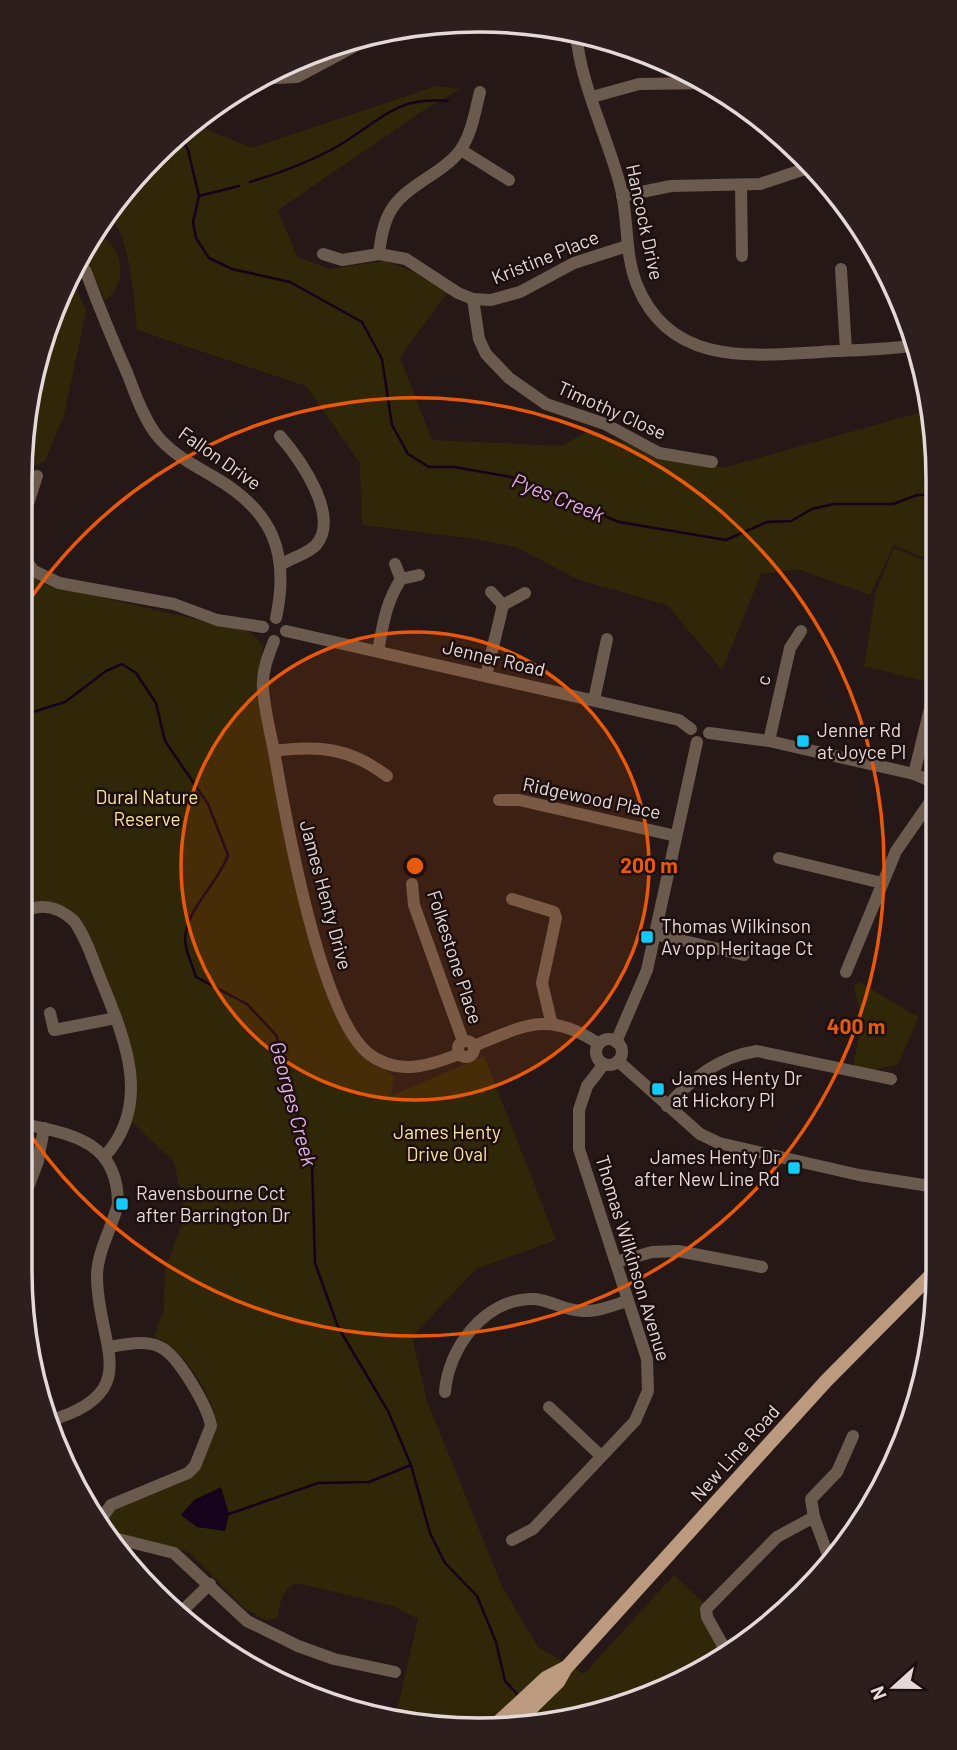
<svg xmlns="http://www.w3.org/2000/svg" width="957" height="1750" viewBox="0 0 957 1750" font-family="Barlow,sans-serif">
  <rect width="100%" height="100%" fill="#261816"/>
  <g fill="#302708">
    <path d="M436,86L461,89L430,106L278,210L297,257L330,269L385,261L419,274L448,292L400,357L432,440L562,446L586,432L723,468L932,409L934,562L894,545L870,595L798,569L761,574L722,670L667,605L579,580L516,547L476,539L362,525L360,463L306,386L137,330C133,290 132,245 108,211L133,175L197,116L206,129L252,148Z"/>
    <path d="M106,239C125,254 126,286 105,300L81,250L86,241Z"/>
    <path d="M70,274L86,311L64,415L45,461L29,468L20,506V449L35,359Z"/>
    <path d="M894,548L934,564L935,670L931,683L864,666L876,591Z"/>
    <path d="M20,559L40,583L250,632L263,645L259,698L287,851L341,1023L359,1051L394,1076L391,1096L484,1056L556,1240L476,1269L412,1337L427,1401L502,1586L538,1647L584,1674L674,1575L704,1603L701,1619L722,1654L654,1696L508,1730L395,1719L418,1619L393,1606L297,1583C281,1589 281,1603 277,1618L266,1620L245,1609L189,1552L113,1532L103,1521L114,1509L190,1477L216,1424C215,1397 180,1344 154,1337L164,1308L165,1270L185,1214L174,1162L131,1121V1054L76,915L20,908Z"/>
    <path d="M859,982L918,1017L898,1065L872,1070L853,1067L862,1024L854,986Z"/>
  </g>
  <path fill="#17021b" d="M221,1487L229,1514L225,1531L197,1527L181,1515L194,1500Z"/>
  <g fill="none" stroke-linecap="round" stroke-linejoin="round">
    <g stroke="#17021b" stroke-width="2.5">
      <path d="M179,133L188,150L199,196L193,222L196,238L209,258L232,269L290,282L362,322L382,359L392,425L408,454L429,467H454L511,477L619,522L726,540L767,522L791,521L812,509L834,504H893L917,495H934"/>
      <path d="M250,182C277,174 306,163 331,150C375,127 392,95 448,101"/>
      <path d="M199,196L239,186"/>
      <path d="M20,716L65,702L106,671L122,664L136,673L156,703L165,741L208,804L228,855C218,884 187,907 185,939C185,951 193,966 196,977L247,1004L276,1035L312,1165L315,1263L338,1327L388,1411L411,1465L430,1533L445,1563L477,1596L496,1642L505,1681L518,1695"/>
      <path d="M229,1514L318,1483L369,1482L411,1465"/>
      <path d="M540,1715L547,1721"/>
    </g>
    <g stroke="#6b5b4e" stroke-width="12">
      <path d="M515,22L560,28"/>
      <path d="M576,32C580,84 607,135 620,185C629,218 624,253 637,285C670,366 750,356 821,352C853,350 885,350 917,345"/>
      <path d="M256,79L297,77L370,38L438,22"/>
      <path d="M592,97L639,84L711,83"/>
      <path d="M461,150L509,180"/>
      <path d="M741,186L742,256"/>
      <path d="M622,196L671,186L760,184L814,166"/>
      <path d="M323,254L342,260L379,254L406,259L458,293L473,299L491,300L520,292L574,263L627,246"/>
      <path d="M379,254C384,208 395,199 433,174C443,167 455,159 461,149C472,133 475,111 480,92"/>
      <path d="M77,258L86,272C99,307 113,341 128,375C135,394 143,416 155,433C170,453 192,464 214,477C273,511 290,553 276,618"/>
      <path d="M841,269L846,350"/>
      <path d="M473,299L479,339L486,354L509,378L546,404L605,424L659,453L712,462"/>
      <path d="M280,436C299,458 341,516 316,545C309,553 292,558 282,564"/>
      <path d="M20,537L23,519L37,476"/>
      <path d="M20,543L26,561L34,571L59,583L174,604L217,620L263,627"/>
      <path d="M395,564L401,579"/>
      <path d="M491,592L503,605"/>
      <path d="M286,631L679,720L691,729"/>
      <path d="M274,641C268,656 262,671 263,688C264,708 270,730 274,751C285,815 320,1016 369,1054C398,1076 429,1066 459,1054"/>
      <path d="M378,651C383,624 386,602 401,579L419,575"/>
      <path d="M486,676L503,605L525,593"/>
      <path d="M594,700L607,639"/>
      <path d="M709,733L769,741L914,774L935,783"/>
      <path d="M769,741L790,648L801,631"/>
      <path d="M274,751C319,745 350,748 387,776"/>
      <path d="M914,774L935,688"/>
      <path d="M499,800H519L676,836"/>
      <path d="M779,858L882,883"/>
      <path d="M412,884L414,905L463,1041"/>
      <path d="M512,899L554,912L556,918L542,983L551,1021"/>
      <path d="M20,914C39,902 58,906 74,921C87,939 93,961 101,980C125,1039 153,1104 104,1157"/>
      <path d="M654,934L744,955"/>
      <path d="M846,972L896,851L935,795"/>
      <path d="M50,1013L54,1030L116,1018"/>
      <circle cx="609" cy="1052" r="13"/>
      <circle cx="466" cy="1049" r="8"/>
      <path d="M616,1042L647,970L697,742"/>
      <path d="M474,1046C525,1025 549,1010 599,1044"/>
      <path d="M618,1061L700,1134L719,1143L859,1175L936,1187"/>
      <path d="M667,1106C693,1078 718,1057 757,1051L891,1079"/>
      <path d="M19,1123C71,1134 118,1140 118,1204C112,1228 97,1252 97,1276C97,1347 148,1393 45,1422"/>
      <path d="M19,1211L38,1161L44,1128"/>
      <path d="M616,1262L652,1252L678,1251L762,1267"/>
      <path d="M445,1392C448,1348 485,1298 534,1299C548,1300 561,1308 575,1310C593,1314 611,1306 627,1301"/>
      <path d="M549,1407L601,1456"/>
      <path d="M814,1517L811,1499L837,1472L853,1436"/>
      <path d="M99,1522L111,1505L188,1473L195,1466L211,1426C208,1407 178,1355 160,1347C146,1340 125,1344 110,1347"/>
      <path d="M106,1536L174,1553L247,1621L298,1646L334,1659L395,1672"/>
      <path d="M512,1540L533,1529L635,1421L648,1391L647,1359L579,1149V1110L587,1086L604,1064"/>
      <path d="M180,1613L210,1584"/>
      <path d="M726,1651L707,1617L706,1609L777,1537L814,1517L829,1558"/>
    </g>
    <g stroke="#bc9a7f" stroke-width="14">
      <path d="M492,1728L546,1678L565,1668"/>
      <path d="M510,1729L558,1682L566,1668L826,1381L937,1269"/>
    </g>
  </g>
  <circle cx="415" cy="866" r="234" fill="#e8590c" fill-opacity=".12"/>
  <g fill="none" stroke="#e8590c" stroke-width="3.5">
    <circle cx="415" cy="866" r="234"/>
    <path d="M22 611A469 469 0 1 1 19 1118"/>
  </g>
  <g fill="#12cafb" stroke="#1c0f0d" stroke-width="2.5">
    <rect x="796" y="734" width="14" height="14" rx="3.5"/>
    <rect x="640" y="930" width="14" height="14" rx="3.5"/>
    <rect x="651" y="1082" width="14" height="14" rx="3.5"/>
    <rect x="787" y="1161" width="14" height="14" rx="3.5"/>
    <rect x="115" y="1197" width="14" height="14" rx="3.5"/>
  </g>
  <g text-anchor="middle" stroke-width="5" stroke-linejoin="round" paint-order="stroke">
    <g font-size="19" fill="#e4d9d8" stroke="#1c0f0d">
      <text transform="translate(645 222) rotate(78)" y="7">Hancock Drive</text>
      <text transform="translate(545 257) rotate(-22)" y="7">Kristine Place</text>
      <text transform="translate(612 410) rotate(24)" y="7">Timothy Close</text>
      <text transform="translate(220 458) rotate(35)" y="7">Fallon Drive</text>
      <text transform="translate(494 658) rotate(13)" y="7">Jenner Road</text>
      <text transform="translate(763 680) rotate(-77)" y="7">c</text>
      <text transform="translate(592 798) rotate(12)" y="7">Ridgewood Place</text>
      <text transform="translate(326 895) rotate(75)" y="7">James Henty Drive</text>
      <text transform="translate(455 957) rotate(72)" y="7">Folkestone Place</text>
      <text transform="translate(633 1258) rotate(73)" y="7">Thomas Wilkinson Avenue</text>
      <text transform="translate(735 1453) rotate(-48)" y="7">New Line Road</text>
    </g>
    <g font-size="19" fill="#e4d9d8" stroke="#1c0f0d" text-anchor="start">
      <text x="817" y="737">Jenner Rd<tspan x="817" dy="22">at Joyce Pl</tspan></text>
      <text x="661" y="933">Thomas Wilkinson<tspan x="661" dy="22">Av opp Heritage Ct</tspan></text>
      <text x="672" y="1085">James Henty Dr<tspan x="672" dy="22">at Hickory Pl</tspan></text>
      <text x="780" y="1164" text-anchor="end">James Henty Dr<tspan x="780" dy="22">after New Line Rd</tspan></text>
      <text x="136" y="1200">Ravensbourne Cct<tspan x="136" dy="22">after Barrington Dr</tspan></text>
    </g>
    <g font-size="19" fill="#fae39a" stroke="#1c0f0d">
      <text x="147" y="804">Dural Nature<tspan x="147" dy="22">Reserve</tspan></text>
      <text x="447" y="1139">James Henty<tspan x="447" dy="22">Drive Oval</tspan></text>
    </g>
    <g font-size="21" font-style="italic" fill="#e0afe8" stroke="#1c0f0d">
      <text transform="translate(558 498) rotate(22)" y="7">Pyes Creek</text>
      <text transform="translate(293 1104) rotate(75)" y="7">Georges Creek</text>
    </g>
  </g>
  <path d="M0 0H957V1750H0ZM479 32H479A447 447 0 0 1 926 479V1271A447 447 0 0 1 479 1718H479A447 447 0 0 1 32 1271V479A447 447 0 0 1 479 32Z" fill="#2c1f1d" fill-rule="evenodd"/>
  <path fill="none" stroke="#e4d9d8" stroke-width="3.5" d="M479 32H479A447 447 0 0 1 926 479V1271A447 447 0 0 1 479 1718H479A447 447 0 0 1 32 1271V479A447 447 0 0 1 479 32Z"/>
  <circle cx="415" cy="866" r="10" fill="#e8590c" stroke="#1c0f0d" stroke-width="3.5"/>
  <g font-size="21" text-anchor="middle" font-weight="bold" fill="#e8590c" stroke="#1c0f0d" stroke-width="5" stroke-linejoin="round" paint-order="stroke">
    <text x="649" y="873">200 m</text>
    <text x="856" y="1034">400 m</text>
  </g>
  <g transform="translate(894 1687) rotate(249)" stroke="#1c0f0d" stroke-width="5" paint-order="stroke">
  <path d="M0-5L12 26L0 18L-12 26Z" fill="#e4d9d8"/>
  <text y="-10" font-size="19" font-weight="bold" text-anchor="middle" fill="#e4d9d8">N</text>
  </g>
</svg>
